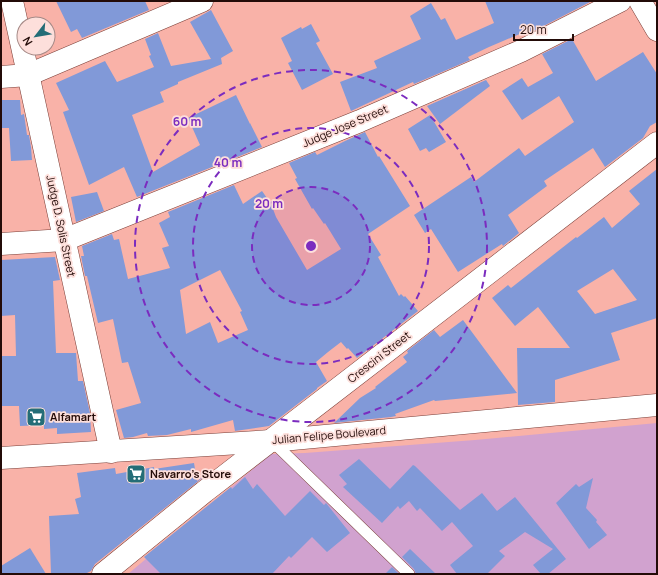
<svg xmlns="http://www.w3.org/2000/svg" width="658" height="575" viewBox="0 0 658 575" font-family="Manrope,sans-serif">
  <rect width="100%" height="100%" fill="#f9b2a8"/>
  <path fill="#d1a2cf" d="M657,423V574H128L271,454L305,453L475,440Z"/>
  <g fill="#8199d8" fill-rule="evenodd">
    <path d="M56,1H145L149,10L82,38L77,29L71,32Z"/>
    <path d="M485,1H592L530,33L529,30L489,47L468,57L470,60L414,84L413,82L351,111L340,82L377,68L374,61L421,39L410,16L431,3L441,20L445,18L456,40L494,23Z"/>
    <path d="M211,10L233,51L221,58L222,64L178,82V84L160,92L164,102L132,115L153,172L200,145L188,118L236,95L250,124V123L262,147L137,197L124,167L89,185L63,112L69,110L56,83L105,61L117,82L154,67L149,56L151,55L145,39L158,33L171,66L211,59L190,22Z"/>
    <path d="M311,24L320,41L316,43L333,74L302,90L288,63L292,61L281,38L301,27L302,29Z"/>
    <path d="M572,39L596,81L643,52L657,74V122L650,126L643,138L605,167L593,148L544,181L547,186L508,215L519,233L503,246L502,244L458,272L431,229L425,233L414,215L471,177L474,182L519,148L525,156L574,122L559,96L522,120L502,91L522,78L528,87L553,73L542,54Z"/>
    <path d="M486,80L490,86L440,124L427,106Z"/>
    <path d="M1,100H20L21,115L24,114L27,135H29L31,147L32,160L11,161L9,128H1Z"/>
    <path d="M430,115L446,142L429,152L426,148L420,151L408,129Z"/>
    <path d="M365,132L378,157L379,156L410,206L368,234L381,255L378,257L399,296L401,294L404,297L405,296L418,311L357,358L348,348L347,349L341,342L328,352L316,362L327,381L317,388V389L269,426L235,431L233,420L191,432V429L167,435L148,436L147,433L133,437L124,438L116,410L141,403L128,362L122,363L113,319L98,323L87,276H85L81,256H84L82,246L112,234L114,240L119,239L128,279L170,268L162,248L169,246L159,223L170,217L168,212L234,185L243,204L262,191L274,208L273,209L276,217L307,270L341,249L325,223L324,224L313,208L312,209L295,179L297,178L289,163L315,152L317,155L345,141ZM220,270L242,311L240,312L248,330L218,343L210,322L186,334L180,290Z"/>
    <path d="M657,169V318L611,333L620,360L555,380V402L518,405L517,348H570L538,307L515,326L492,298L508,285L511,288L576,237L577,238L604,217L612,228L640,204L629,191ZM613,269L637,300L595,314L577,291Z"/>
    <path d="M97,192L104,211L76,222L71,197Z"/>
    <path d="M55,257L60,280L53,281L56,353H76L78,381H83L90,413L91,432L57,434V428L44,429V425L20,426L19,406H1V356H16L15,315L1,316V260Z"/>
    <path d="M463,320L517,393L435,401L434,400L395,414L396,416L391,417L334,423L360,398L376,388L375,387L407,362L403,357L408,353L407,351L434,330L440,337Z"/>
    <path d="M359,459L390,489L413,465L415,466L460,510L482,493L497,511L515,497L566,559L548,574H541L533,565L553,549L525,532L499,551L505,556L487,574H457L450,565L473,546L452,522L442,531L420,508L417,511L409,501L400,509L398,506L382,523L343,487L347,484L339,475Z"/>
    <path d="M194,463L197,481L211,471L95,564L91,571L85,574H51L49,516L79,514L75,499L81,497L77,473L115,468L116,474L154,467V469Z"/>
    <path d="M245,477L253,489L257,484L285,516L310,491L324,505L326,503L350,533L327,552L312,537L291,558L289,556L272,574H161L144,557L231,487L232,489Z"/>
    <path d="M593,478L586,508L597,520L596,522L607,535L589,549L556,503L576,484L579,487Z"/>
    <path d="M30,548L46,574H1V566Z"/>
    <path d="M410,549L436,574H416L414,569L402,557Z"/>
    <path d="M392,567L399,574H385Z"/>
  </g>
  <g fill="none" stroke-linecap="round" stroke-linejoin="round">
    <defs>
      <path id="service" d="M272,441L409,574"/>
      <g id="minor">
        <path d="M1,77L28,75L202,1"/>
        <path d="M1,244L64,240L360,121L521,51L620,1"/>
        <path d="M103,574L204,492L657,143"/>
      </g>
      <g id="tertiary">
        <path d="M12,1L111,452"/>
        <path d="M640,1L657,30"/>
      </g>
      <path id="secondary" d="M1,458L271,441L657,405"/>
    </defs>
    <use href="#service" stroke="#7a3e37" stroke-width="12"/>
    <use href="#minor" stroke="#7a3e37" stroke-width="23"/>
    <use href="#tertiary" stroke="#7a3e37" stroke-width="23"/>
    <use href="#secondary" stroke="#7a3e37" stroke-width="23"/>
    <use href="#service" stroke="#fff" stroke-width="11"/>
    <use href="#minor" stroke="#fff" stroke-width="22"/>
    <use href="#tertiary" stroke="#fff" stroke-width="22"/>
    <use href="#secondary" stroke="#fff" stroke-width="22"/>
  </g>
  <circle cx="311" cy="246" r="59" fill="#7b2cbf" fill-opacity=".12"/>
  <g fill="none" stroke="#7b2cbf" stroke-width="2" stroke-dasharray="7 5">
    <circle cx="311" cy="246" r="59"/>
    <circle cx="311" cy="246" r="118"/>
    <circle cx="311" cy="246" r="176"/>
  </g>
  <defs>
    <symbol id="supermarket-square" viewBox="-11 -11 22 22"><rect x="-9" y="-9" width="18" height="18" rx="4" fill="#246d77" stroke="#fddfdb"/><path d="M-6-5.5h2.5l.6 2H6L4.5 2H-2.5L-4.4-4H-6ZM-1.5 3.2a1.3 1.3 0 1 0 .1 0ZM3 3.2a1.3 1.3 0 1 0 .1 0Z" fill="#fff"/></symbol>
  </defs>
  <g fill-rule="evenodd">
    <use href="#supermarket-square" x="25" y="406" width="22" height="22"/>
    <use href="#supermarket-square" x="125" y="463" width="22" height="22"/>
  </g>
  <g text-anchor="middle" stroke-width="3.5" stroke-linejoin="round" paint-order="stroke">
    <g font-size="11" fill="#230b08" stroke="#fddfdb">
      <text transform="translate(345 126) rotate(-23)" y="4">Judge Jose Street</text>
      <text transform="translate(61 226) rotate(78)" y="4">Judge D. Solis Street</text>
      <text transform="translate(379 357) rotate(-38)" y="4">Crescini Street</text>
      <text transform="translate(329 435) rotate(-5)" y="4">Julian Felipe Boulevard</text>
    </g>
    <g font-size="11" font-weight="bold" fill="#230b08" stroke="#fddfdb" text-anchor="start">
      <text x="50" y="421">Alfamart</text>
      <text x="150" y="478">Navarro's Store</text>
    </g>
  </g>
  <circle cx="311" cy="246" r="6" fill="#7b2cbf" stroke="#fddfdb" stroke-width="2"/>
  <g font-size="12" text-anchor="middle" font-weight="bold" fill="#7b2cbf" stroke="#fddfdb" stroke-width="3.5" stroke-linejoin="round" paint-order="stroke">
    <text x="187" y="126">60 m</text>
    <text x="228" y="167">40 m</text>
    <text x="269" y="208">20 m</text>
  </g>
  <rect width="658" height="575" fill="none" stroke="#230b08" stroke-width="4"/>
  <g transform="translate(36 36) rotate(239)"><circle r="19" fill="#fddfdb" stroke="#a68a87"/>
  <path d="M0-3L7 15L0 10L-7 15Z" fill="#246d77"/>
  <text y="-6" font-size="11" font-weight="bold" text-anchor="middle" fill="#230b08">N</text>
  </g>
  <path d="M514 34v6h59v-6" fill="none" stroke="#230b08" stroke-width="2"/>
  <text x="520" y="34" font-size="12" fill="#230b08" stroke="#fddfdb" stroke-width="3" paint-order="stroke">20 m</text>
</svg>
